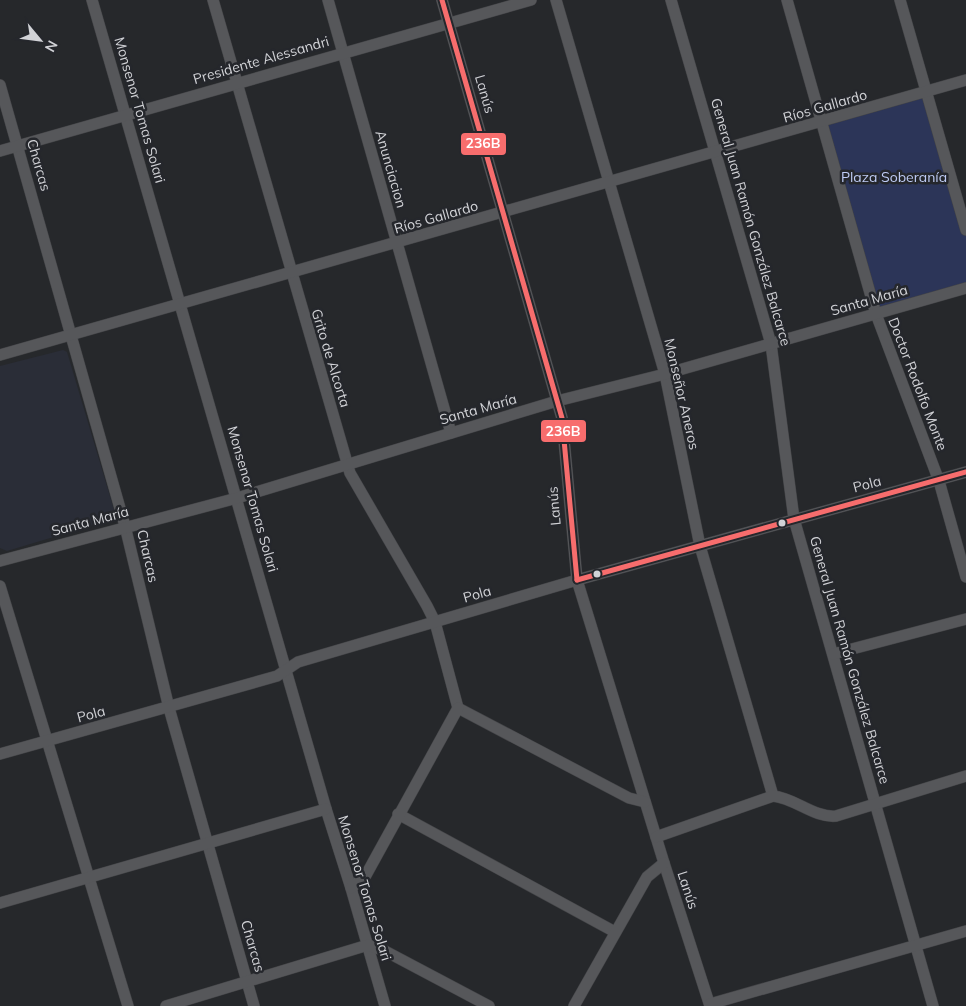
<svg xmlns="http://www.w3.org/2000/svg" width="966" height="1006" viewBox="0 0 966 1006" font-family="Mulish,sans-serif">
  <rect width="100%" height="100%" fill="#26282b"/>
  <path fill="#2a2d37" d="M63,350L67,352L115,513L110,520L7,551L0,548V366Z"/>
  <path fill="#2c3558" d="M927,92L966,230V288L876,314L822,123Z"/>
  <g fill="none" stroke-linecap="round" stroke-linejoin="round">
    <defs>
      <g id="minor">
        <path d="M92,0L326,809L351,888L385,1006"/>
        <path d="M213,0L350,473L427,606L435,622L458,708"/>
        <path d="M328,0L451,433"/>
        <path d="M442,0L562,418L577,580L664,863L710,1006"/>
        <path d="M556,0L665,374L700,546L773,796"/>
        <path d="M671,0L771,344L794,519L933,1006"/>
        <path d="M787,0L876,314L939,481L966,577"/>
        <path d="M900,0L966,230"/>
        <path d="M0,85L125,526L169,708L254,1006"/>
        <path d="M0,151L531,0"/>
        <path d="M0,355C322,264 644,173 966,80"/>
        <path d="M0,561L237,498L557,401L665,374L966,288"/>
        <path d="M0,586L128,1006"/>
        <path d="M833,654L966,619"/>
        <path d="M458,708L629,798L645,802"/>
        <path d="M0,754L277,676L298,662L577,580L966,472"/>
        <path d="M398,814L615,932"/>
        <path d="M656,837L773,796C795,798 814,818 836,816L966,776"/>
        <path d="M351,888L366,875L458,708"/>
        <path d="M0,903L326,809"/>
        <path d="M710,1004L966,931"/>
        <path d="M166,1006L368,945L385,951L489,1006"/>
        <path d="M574,1006L647,877L664,863"/>
      </g>
    </defs>
    <use href="#minor" stroke="#424346" stroke-width="12"/>
    <use href="#minor" stroke="#56575a" stroke-width="11"/>
    <defs>
      <g id="bus-1">
        <path d="M442,0L562,418L577,580"/>
        <path d="M577,580L966,472"/>
      </g>
    </defs>
    <use href="#bus-1" stroke="#25272c" stroke-width="9"/>
    <use href="#bus-1" stroke="#f76d6d" stroke-width="5"/>
  </g>
  <g fill="#d1d2d6" stroke="#25272c" stroke-width="2">
    <circle cx="782" cy="523" r="4.5"/>
    <circle cx="597" cy="574" r="4.5"/>
  </g>
  <g text-anchor="middle" stroke-width="5" stroke-linejoin="round" paint-order="stroke">
    <g font-size="14" fill="#d1d2d6" stroke="#25272c">
      <text transform="translate(261 60) rotate(-16)" y="5">Presidente Alessandri</text>
      <text transform="translate(485 94) rotate(74)" y="5">Lanús</text>
      <text transform="translate(825 106) rotate(-16)" y="5">Ríos Gallardo</text>
      <text transform="translate(140 110) rotate(74)" y="5">Monsenor Tomas Solari</text>
      <text transform="translate(39 165) rotate(74)" y="5">Charcas</text>
      <text transform="translate(391 169) rotate(74)" y="5">Anunciacion</text>
      <text transform="translate(436 217) rotate(-16)" y="5">Ríos Gallardo</text>
      <text transform="translate(751 222) rotate(74)" y="5">General Juan Ramón González Balcarce</text>
      <text transform="translate(869 300) rotate(-16)" y="5">Santa María</text>
      <text transform="translate(331 358) rotate(73)" y="5">Grito de Alcorta</text>
      <text transform="translate(918 384) rotate(69)" y="5">Doctor Rodolfo Monte</text>
      <text transform="translate(682 394) rotate(77)" y="5">Monseñor Aneros</text>
      <text transform="translate(478 409) rotate(-16)" y="5">Santa María</text>
      <text transform="translate(867 484) rotate(-15)" y="5">Pola</text>
      <text transform="translate(253 499) rotate(74)" y="5">Monsenor Tomas Solari</text>
      <text transform="translate(554 506) rotate(-95)" y="5">Lanús</text>
      <text transform="translate(90 521) rotate(-15)" y="5">Santa María</text>
      <text transform="translate(148 556) rotate(77)" y="5">Charcas</text>
      <text transform="translate(477 594) rotate(-16)" y="5">Pola</text>
      <text transform="translate(850 660) rotate(74)" y="5">General Juan Ramón González Balcarce</text>
      <text transform="translate(91 714) rotate(-15)" y="5">Pola</text>
      <text transform="translate(365 888) rotate(73)" y="5">Monsenor Tomas Solari</text>
      <text transform="translate(688 890) rotate(72)" y="5">Lanús</text>
      <text transform="translate(253 946) rotate(74)" y="5">Charcas</text>
    </g>
    <g font-size="14" fill="#bfccf5" stroke="#25272c">
      <text x="894" y="182">Plaza Soberanía</text>
    </g>
  </g>
  <g stroke="#25272c" stroke-width="2">
    <rect x="460" y="132" width="47" height="24" rx="5" fill="#f76d6d"/>
    <rect x="540" y="419" width="47" height="24" rx="5" fill="#f76d6d"/>
  </g>
  <g font-size="14" text-anchor="middle" font-weight="bold" fill="#fff">
    <text x="483" y="148">236B</text>
    <text x="563" y="436">236B</text>
  </g>
  <g transform="translate(40 40) rotate(119)" stroke="#25272c" stroke-width="4" paint-order="stroke">
  <path d="M0-4L9 19L0 12L-9 19Z" fill="#d1d2d6"/>
  <text y="-8" font-size="14" font-weight="bold" text-anchor="middle" fill="#d1d2d6">N</text>
  </g>
</svg>
